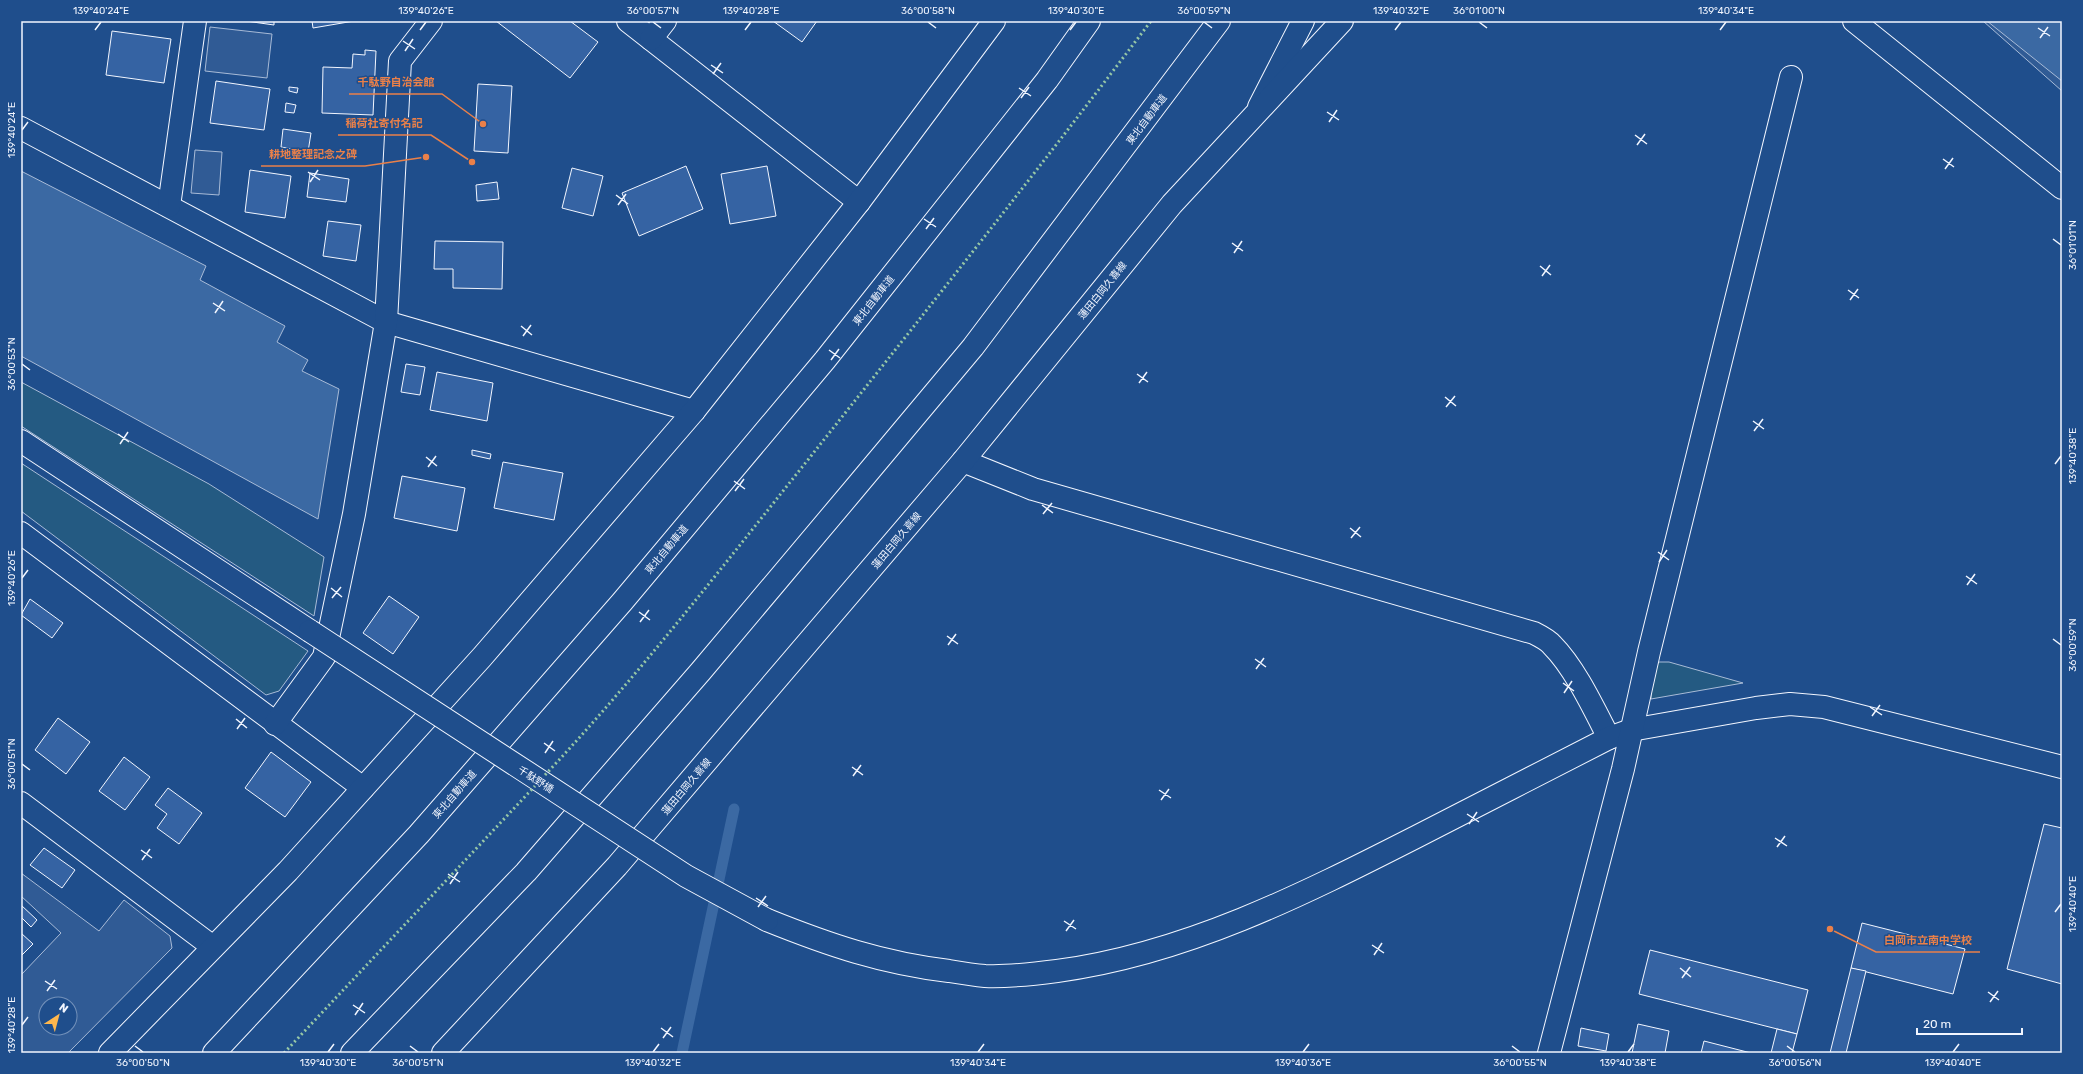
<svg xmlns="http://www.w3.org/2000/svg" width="2083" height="1074" viewBox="0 0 2083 1074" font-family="Rubik,'Noto Sans JP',sans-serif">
  <rect width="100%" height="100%" fill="#1f4e8c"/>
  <g fill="#245a82" stroke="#a8bbd7">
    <path d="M21,382L209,484L324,557L314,616L21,426Z"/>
    <path d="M21,463L308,651L279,691L266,695L21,511Z"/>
    <path d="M1659,662H1669L1743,683L1651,699V672Z"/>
  </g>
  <g fill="#305b95" stroke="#a8bbd7" fill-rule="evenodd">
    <path d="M1983,21H2062V91Z"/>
    <path d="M210,27L272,34L267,78L205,71Z"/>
    <path d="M195,150L222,152L219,195L191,193Z"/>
    <path d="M21,873L99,931L124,900L170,936L172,948L68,1053H21V975L61,933L21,896ZM46,1004H70V1028H46Z"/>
  </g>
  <g fill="#3b69a3" stroke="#a8bbd7">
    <path d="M1987,21H2062V81Z"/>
    <path d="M21,171L206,266L200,280L285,326L277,342L308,360L302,371L339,389L318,519L21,356Z"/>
  </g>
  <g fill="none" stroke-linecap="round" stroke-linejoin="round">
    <path stroke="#3b69a3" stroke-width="11" d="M682,1053L734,809"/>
  </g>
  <g fill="#3563a3" stroke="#f2f6ff">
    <path d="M246,21H274V25Z"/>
    <path d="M312,21H354L313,28Z"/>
    <path d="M496,21H570L598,42L570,78Z"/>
    <path d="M773,21H817L802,42Z"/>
    <path d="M112,31L171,39L164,83L106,75Z"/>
    <path d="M365,50L376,51L373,115L322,113L323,67L352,68L353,54L365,55Z"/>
    <path d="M216,81L270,89L264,130L210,123Z"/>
    <path d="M478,84L512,86L508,153L474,151Z"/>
    <path d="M289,87L298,88L297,93L289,91Z"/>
    <path d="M286,103L296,105L294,113L285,112Z"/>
    <path d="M283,129L311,133L308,152L281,147Z"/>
    <path d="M686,166L703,209L639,236L622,193Z"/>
    <path d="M767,166L776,216L730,224L721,174Z"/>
    <path d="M572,168L603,176L593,216L562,208Z"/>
    <path d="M250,170L291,176L285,218L245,212Z"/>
    <path d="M310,173L349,179L346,202L307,197Z"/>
    <path d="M497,182L499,199L477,201L476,185Z"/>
    <path d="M328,221L361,225L356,261L323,256Z"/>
    <path d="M435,241L503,242L502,289L453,288V269H434Z"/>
    <path d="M406,364L425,367L420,395L401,392Z"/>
    <path d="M437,372L493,383L487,421L430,410Z"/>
    <path d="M472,450L491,454L490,459L472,455Z"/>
    <path d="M503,462L563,473L554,520L494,508Z"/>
    <path d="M402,476L465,488L457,531L394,518Z"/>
    <path d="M389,596L419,617L393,654L363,633Z"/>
    <path d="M30,599L63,623L52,638L21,615Z"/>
    <path d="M58,718L90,742L66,774L35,750Z"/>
    <path d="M271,752L311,782L285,817L245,788Z"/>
    <path d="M124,757L150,777L125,810L99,791Z"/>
    <path d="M168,788L202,813L179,844L157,828L167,814L155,805Z"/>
    <path d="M2044,824L2062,828V984L2007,969Z"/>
    <path d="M44,848L75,870L62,888L30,865Z"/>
    <path d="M21,905L37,920L31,927L21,917Z"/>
    <path d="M1862,923L1965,949L1953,994L1851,968Z"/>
    <path d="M21,933L33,944L21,956Z"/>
    <path d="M1650,950L1808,990L1797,1034L1639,994Z"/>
    <path d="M1851,968L1866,971L1846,1053H1830Z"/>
    <path d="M1638,1024L1669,1031L1665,1053H1632Z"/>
    <path d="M1581,1028L1609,1034L1606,1051L1578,1046Z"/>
    <path d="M1777,1029L1797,1034L1792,1053H1771Z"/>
    <path d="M1704,1041L1751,1053H1701Z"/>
  </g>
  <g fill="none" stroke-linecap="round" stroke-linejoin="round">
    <defs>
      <g id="minor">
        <path d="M628,21L859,202"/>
        <path d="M1854,21L2062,188"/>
        <path d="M651,39L665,21"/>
        <path d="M1259,107L1303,21"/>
        <path d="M21,128L386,322L694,411"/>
        <path d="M169,206L195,21"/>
        <path d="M21,441L310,631"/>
        <path d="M963,461L1033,489L1534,633C1540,636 1548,640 1552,645C1575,668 1594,709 1609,738"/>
        <path d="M21,533L363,788"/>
        <path d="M275,724L324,657L354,514L386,322L400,61L431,21"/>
        <path d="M21,803L213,947"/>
        <path d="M767,920C829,945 882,963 949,971C961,973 973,975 985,976C1009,977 1034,974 1057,971C1185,954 1302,895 1416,837C1480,804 1545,771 1609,738L1631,730L1756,708L1790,704L1824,707L2062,767"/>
        <path d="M110,1053L288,871L482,657L694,411L859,202L994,21"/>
        <path d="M1549,1053L1623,769L1649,652L1791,77"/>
      </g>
      <path id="major" d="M443,1053L617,866L963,461L1172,204L1342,21"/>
      <g id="highway">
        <path d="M214,1053L419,834L622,602L825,360L1047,80L1089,21"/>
        <path d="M352,1053L526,872L701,671L855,488L973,347L1219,21"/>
      </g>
    </defs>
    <use href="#minor" stroke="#f2f6ff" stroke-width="24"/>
    <use href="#major" stroke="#f2f6ff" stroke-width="24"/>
    <use href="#highway" stroke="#f2f6ff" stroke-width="24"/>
    <use href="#minor" stroke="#1f4e8c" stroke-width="22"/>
    <use href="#major" stroke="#1f4e8c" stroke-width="22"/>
    <use href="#highway" stroke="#1f4e8c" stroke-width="22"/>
    <defs>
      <path id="minor-bridge" d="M310,631L686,876L767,920"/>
    </defs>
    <use href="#minor-bridge" stroke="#f2f6ff" stroke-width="24" stroke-linecap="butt"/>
    <use href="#minor-bridge" stroke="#1f4e8c" stroke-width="22"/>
    <g stroke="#97c8a6" stroke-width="3" stroke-dasharray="2 3" stroke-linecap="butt">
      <path d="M545,775C638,676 722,567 807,461C923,315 1039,169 1151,21"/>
      <path d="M284,1053L535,786"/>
    </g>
  </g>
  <path fill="none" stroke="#f2f6ff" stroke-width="1.5" d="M653,22L661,28M928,22L936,28M1204,22L1212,28M1479,22L1487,28M2038,28L2050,36M95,30L101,22M420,30L426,22M745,30L751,22M1070,30L1076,22M1395,30L1401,22M1720,30L1726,22M2040,38L2048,27M403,41L415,49M405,51L413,39M711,65L723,73M713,74L721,63M1019,88L1031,96M1021,98L1029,87M1327,112L1339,120M1329,122L1337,110M22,130L28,122M1635,135L1647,144M1637,145L1645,134M1943,159L1954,167M1945,169L1953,158M308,172L320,180M310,182L318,170M616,195L628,204M618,205L626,194M924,219L936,227M926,229L934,218M2053,239L2061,245M1232,243L1243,251M1234,253L1242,241M1540,266L1551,275M1542,276L1550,265M1848,290L1859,298M1850,300L1858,289M213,303L225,311M215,313L223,301M521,326L532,335M523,336L531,325M829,350L840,358M831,360L839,349M22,364L30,370M1137,374L1148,382M1139,383L1147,372M1445,397L1456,406M1446,407L1455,396M1753,421L1764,429M1754,431L1763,419M118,434L129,442M120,444L128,432M426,457L437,466M2055,464L2061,456M428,467L436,456M734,481L745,489M735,491L744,479M1042,505L1053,513M1043,514L1052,503M1350,528L1361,537M1351,538L1360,527M1658,552L1669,560M1659,562L1667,550M1966,576L1977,584M22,578L28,570M1967,585L1975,574M331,588L342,597M332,598L341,587M639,612L650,620M640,622L649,610M947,636L958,644M2053,639L2061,645M948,645L956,634M1255,659L1266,667M1256,669L1264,658M1563,683L1574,691M1564,693L1572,681M1870,707L1882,715M1872,716L1880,705M236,719L247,728M237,729L245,718M544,743L555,751M545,753L553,741M22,764L30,770M852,767L863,775M853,776L861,765M1159,790L1171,798M1161,800L1169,789M1467,814L1479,822M1469,824L1477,812M1775,838L1787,846M1777,847L1785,836M141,850L152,858M142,860L150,849M448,874L460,882M450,884L458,872M756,898L768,906M758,907L766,896M2055,912L2061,904M1064,921L1076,929M1066,931L1074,920M1372,945L1384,953M1374,955L1382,943M1680,968L1691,977M1682,978L1690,967M45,981L57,989M47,991L55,980M1988,992L1999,1000M1990,1002L1998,991M353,1005L365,1013M355,1015L363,1003M22,1025L28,1017M661,1028L673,1037M663,1038L671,1027M135,1046L143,1052M410,1046L418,1052M1512,1046L1520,1052M1787,1046L1795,1052M328,1052L334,1044M653,1052L659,1044M978,1052L984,1044M1303,1052L1309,1044M1628,1052L1634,1044M1953,1052L1959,1044"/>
  <g text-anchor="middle" stroke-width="3" stroke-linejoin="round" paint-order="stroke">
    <g font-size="10" fill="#f2f6ff" stroke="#1f4e8c">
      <text transform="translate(1146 119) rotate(-53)" y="4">東北自動車道</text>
      <text transform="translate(1102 290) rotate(-51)" y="4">蓮田白岡久喜線</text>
      <text transform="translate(873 300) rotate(-52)" y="4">東北自動車道</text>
      <text transform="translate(896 540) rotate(-50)" y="4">蓮田白岡久喜線</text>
      <text transform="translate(666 549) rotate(-50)" y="4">東北自動車道</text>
      <text transform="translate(536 779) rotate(33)" y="4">千駄野橋</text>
      <text transform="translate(686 786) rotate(-50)" y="4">蓮田白岡久喜線</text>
      <text transform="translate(454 794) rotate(-49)" y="4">東北自動車道</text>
    </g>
  </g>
  <path fill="none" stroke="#ea8049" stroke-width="1.5" d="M483 124L442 94H349M472 162L431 135H338M426 157L365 166H261M1830 929L1876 952H1980"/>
  <g fill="#ea8049" stroke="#1f4e8c" stroke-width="1.5">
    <circle cx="483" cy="124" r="4"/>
    <circle cx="472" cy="162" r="4"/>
    <circle cx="426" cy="157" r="4"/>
    <circle cx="1830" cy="929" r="4"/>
  </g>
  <g font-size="11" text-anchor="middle" font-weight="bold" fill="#ea8049" stroke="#1f4e8c" stroke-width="3" stroke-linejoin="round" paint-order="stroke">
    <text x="396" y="86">千駄野自治会館</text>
    <text x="384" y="127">稲荷社寄付名記</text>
    <text x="313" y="158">耕地整理記念之碑</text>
    <text x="1928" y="944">白岡市立南中学校</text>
  </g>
  <rect width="2083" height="1074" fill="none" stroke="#1f4e8c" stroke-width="44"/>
  <g transform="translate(58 1016) rotate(36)"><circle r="19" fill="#1f4e8c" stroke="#7391ba"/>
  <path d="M0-3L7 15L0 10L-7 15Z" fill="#ffb74d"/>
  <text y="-6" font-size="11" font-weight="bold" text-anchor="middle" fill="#f2f6ff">N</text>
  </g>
  <path d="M1917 1028v6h105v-6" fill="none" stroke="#f2f6ff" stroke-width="2"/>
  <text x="1923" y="1028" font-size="12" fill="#f2f6ff" stroke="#1f4e8c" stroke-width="3" paint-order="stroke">20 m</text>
  <rect x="22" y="22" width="2039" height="1030" fill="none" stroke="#f2f6ff" stroke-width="1.5"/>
  <g font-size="10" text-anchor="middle" fill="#f2f6ff">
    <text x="101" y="14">139°40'24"E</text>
    <text x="426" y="14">139°40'26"E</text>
    <text x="653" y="14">36°00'57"N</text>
    <text x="751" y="14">139°40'28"E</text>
    <text x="928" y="14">36°00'58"N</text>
    <text x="1076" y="14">139°40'30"E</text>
    <text x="1204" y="14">36°00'59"N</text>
    <text x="1401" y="14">139°40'32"E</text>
    <text x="1479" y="14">36°01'00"N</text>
    <text x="1726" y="14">139°40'34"E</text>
    <text transform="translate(11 130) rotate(-90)" y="4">139°40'24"E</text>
    <text transform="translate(2072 245) rotate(-90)" y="4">36°01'01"N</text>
    <text transform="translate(11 364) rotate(-90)" y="4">36°00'53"N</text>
    <text transform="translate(2072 456) rotate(-90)" y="4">139°40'38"E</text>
    <text transform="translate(11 578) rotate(-90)" y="4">139°40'26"E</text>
    <text transform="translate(2072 645) rotate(-90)" y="4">36°00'59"N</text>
    <text transform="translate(11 764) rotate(-90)" y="4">36°00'51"N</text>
    <text transform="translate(2072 904) rotate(-90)" y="4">139°40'40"E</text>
    <text transform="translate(11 1025) rotate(-90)" y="4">139°40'28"E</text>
    <text x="143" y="1066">36°00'50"N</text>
    <text x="328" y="1066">139°40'30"E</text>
    <text x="418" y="1066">36°00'51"N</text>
    <text x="653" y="1066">139°40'32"E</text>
    <text x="978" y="1066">139°40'34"E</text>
    <text x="1303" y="1066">139°40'36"E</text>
    <text x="1520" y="1066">36°00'55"N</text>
    <text x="1628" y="1066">139°40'38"E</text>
    <text x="1795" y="1066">36°00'56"N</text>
    <text x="1953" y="1066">139°40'40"E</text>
  </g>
</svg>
